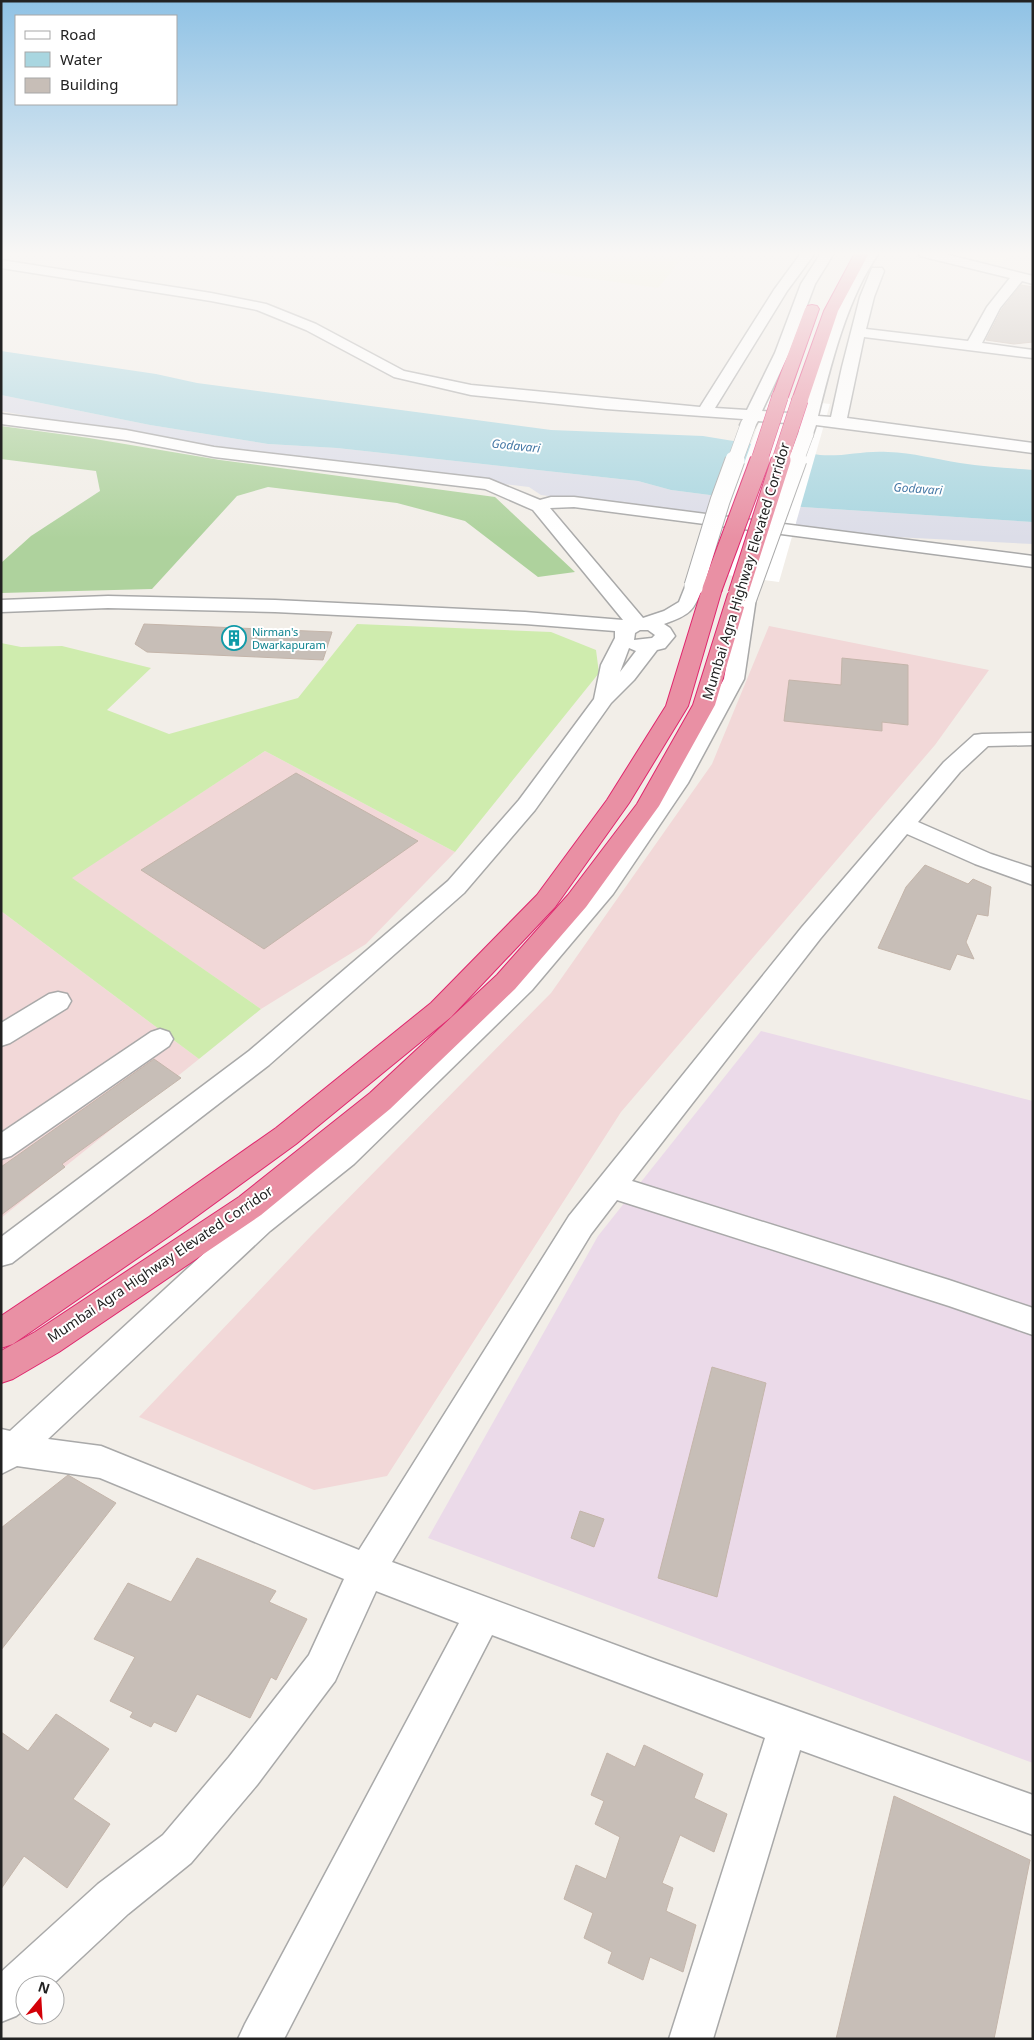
<svg xmlns="http://www.w3.org/2000/svg" width="1034" height="2040" viewBox="0 0 1034 2040" font-family="'Noto Sans',sans-serif">
  <rect width="100%" height="100%" fill="#f2eee8"/>
  <g fill="#f2d8d8">
    <path d="M769,626L989,670L935,745L621,1112L387,1476L314,1490L139,1417L311,1236L551,993L712,764Z"/>
    <path d="M265,751L455,852L366,944L261,1009L71,878Z"/>
    <path d="M1,911L199,1059L1,1218Z"/>
  </g>
  <path fill="#ebdae9" d="M761,1031L1033,1101V1763L428,1538L598,1236Z"/>
  <path fill="#fffee4" d="M945,253H1013L998,265Z"/>
  <path fill="#eff0d4" d="M503,253H686L658,288L495,265Z"/>
  <path fill="#cfecae" d="M357,624L551,632L596,650L599,673L455,852L265,751L72,878L261,1009L199,1059L1,911V643L21,647L62,646L151,668L107,710L169,734L298,698Z"/>
  <path fill="#aed29d" d="M1,426L89,438L220,460L495,497L575,572L538,577L465,521L397,503L268,487L237,496L152,589L1,593V563L31,536L100,491L96,471L1,459Z"/>
  <path fill="#dcdde8" d="M1,395L150,425L268,444L337,448L638,481L671,490L802,507L1033,522V544L836,534L541,495L529,487L228,452L1,411Z"/>
  <path fill="#a9d6e0" d="M1,351L156,374L197,383L551,430L703,436L820,455C843,457 865,450 888,452C913,453 936,459 960,463C984,467 1009,468 1033,470V522L802,507L671,490L638,481L337,448L268,444L150,425L1,395Z"/>
  <path fill="#fff" d="M768,397L830,404L779,582L705,572Z"/>
  <g fill="#c7beb7" stroke="#c4b5aa">
    <path d="M1021,285L1033,287V342L1014,344L986,340L1002,309Z"/>
    <path d="M144,624L332,632L323,660L147,652L135,644Z"/>
    <path d="M842,658L908,665V725L882,722V731L784,721L789,680L841,685Z"/>
    <path d="M296,773L418,841L264,949L141,870Z"/>
    <path d="M925,865L968,884L973,879L991,887L988,916L977,914L966,942L974,959L957,954L950,970L878,948L906,887Z"/>
    <path d="M154,1059L181,1078L62,1164L65,1167L1,1215V1167Z"/>
    <path d="M712,1367L766,1383L717,1597L658,1578Z"/>
    <path d="M68,1475L116,1503L1,1650V1528Z"/>
    <path d="M580,1511L604,1519L594,1547L571,1538Z"/>
    <path d="M197,1558L276,1591L269,1602L307,1619L276,1680L271,1677L250,1718L197,1694L176,1732L154,1722L151,1727L130,1717L133,1712L110,1701L135,1657L94,1639L128,1583L171,1602Z"/>
    <path d="M56,1714L109,1749L73,1799L110,1824L67,1888L24,1856L1,1889V1732L28,1751Z"/>
    <path d="M644,1745L703,1774L694,1798L727,1814L714,1852L680,1835L662,1883L673,1888L666,1911L696,1925L683,1972L650,1957L643,1980L608,1963L612,1952L584,1938L593,1913L564,1899L576,1865L606,1879L620,1837L595,1824L604,1801L591,1795L607,1753L635,1767Z"/>
    <path d="M894,1796L1030,1860L994,2039H836Z"/>
  </g>
  <g fill="none" stroke-linecap="round" stroke-linejoin="round">
    <defs>
      <g id="minor">
        <path d="M801,253H815L787,291L715,408L747,410L775,353L801,284L821,253H834L815,284L789,353L762,411L802,414L838,305L850,276L865,253H879C848,296 831,364 818,416L831,417L842,367L860,297L872,268H882L884,271L874,297L866,329L968,341L987,307L1010,278L920,256L918,253H941L1033,276V284L1022,281L1000,308L982,343L1033,350V358L864,337L847,418L1033,443V453L816,425L812,437H800L798,434L800,424L758,421L754,428H742L740,425L743,419L606,409L471,395L394,377L306,330L257,310L211,301L1,268V260L211,293L266,304L316,324L404,371L471,385L700,407L774,290Z"/>
        <path d="M1,414L126,430L214,447L489,479L540,500L551,497H574L1033,556V567L574,507L550,508L643,618L664,611L679,602L687,582L694,580L701,582L703,586C694,611 690,615 664,624L670,628L675,636L665,648L657,650L634,680L611,703L535,810L464,893L269,1065L12,1263L1,1266V1237L249,1051L448,881L519,800L594,699L601,665L615,638V631L525,624L275,612L108,608L1,612V600L108,596L275,600L525,612L623,620L533,510L485,489L214,457L126,440L1,424ZM640,630H648L655,635L652,638L634,640L635,633ZM629,648L636,651L620,672Z"/>
        <path d="M747,592L754,594L756,598L744,679L688,783L613,894L532,990L354,1164L270,1231L48,1439L101,1446L359,1550L569,1216L802,927L944,762L974,735L982,734L1033,733V745L988,746L960,772L918,822L991,854L1033,868V885L975,864L907,834L820,939L632,1181L949,1280L1033,1308V1335L949,1306L617,1200L591,1234L392,1562L656,1660L1033,1795V1835L800,1750L713,2039H669L765,1738L492,1635L284,2039H238L245,2024L459,1623L376,1591L335,1681L257,1785L191,1863L128,1914L52,1985H25V2009L16,2016L1,2022V1972L98,1884L163,1835L229,1757L309,1655L344,1579L100,1478L17,1466L1,1474V1429L10,1431L248,1213L334,1148L514,978L597,882L666,782L724,679L738,598L740,594Z"/>
        <path d="M58,992L67,994L71,1001L67,1008L10,1043L1,1046V1023L49,994Z"/>
        <path d="M160,1029L169,1032L173,1039L169,1046L11,1156L1,1159V1133L151,1032Z"/>
      </g>
      <g id="highway">
        <path d="M855,253H869L838,311L808,400L806,403H794L792,400L824,311Z"/>
        <path d="M812,305L817,306L819,309L788,397L786,400H774L772,397L805,309L807,306Z"/>
        <path d="M712,583L719,585L722,589L688,706L629,803L555,907L451,1017L296,1144L171,1235L13,1344L1,1348V1316L149,1217L276,1128L431,1003L537,895L607,800L666,706L702,589L705,585Z"/>
        <path d="M738,588L745,590L748,594L715,705L659,806L586,907L515,989L390,1109L261,1215L59,1352L13,1379L1,1383V1351L35,1332L239,1197L370,1093L497,975L568,895L637,804L693,705L728,594L731,590Z"/>
      </g>
    </defs>
    <use href="#minor" stroke="#a9a9a9" stroke-width="3"/>
    <use href="#highway" stroke="#df266d" stroke-width="2"/>
    <use href="#minor" fill="#fff" fill-rule="evenodd"/>
    <use href="#highway" fill="#e990a4" fill-rule="evenodd"/>
    <defs>
      <g id="minor-bridge-far1">
        <path d="M735,461L748,425"/>
        <path d="M796,461L806,434"/>
      </g>
      <g id="minor-bridge">
        <path d="M694,586L720,501L735,460"/>
        <path d="M747,598L797,460"/>
      </g>
      <g id="highway-bridge-far1">
        <path d="M759,461L780,397"/>
        <path d="M780,461L800,400"/>
      </g>
      <g id="highway-bridge">
        <path d="M712,589L760,460"/>
        <path d="M738,594L781,460"/>
      </g>
    </defs>
    <use href="#minor-bridge-far1" stroke="#a9a9a9" stroke-width="16" stroke-linecap="butt"/>
    <use href="#minor-bridge" stroke="#a9a9a9" stroke-width="21" stroke-linecap="butt"/>
    <use href="#highway-bridge-far1" stroke="#df266d" stroke-width="17" stroke-linecap="butt"/>
    <use href="#highway-bridge" stroke="#df266d" stroke-width="21" stroke-linecap="butt"/>
    <use href="#minor-bridge-far1" stroke="#fff" stroke-width="15"/>
    <use href="#minor-bridge" stroke="#fff" stroke-width="19"/>
    <use href="#highway-bridge-far1" stroke="#e990a4" stroke-width="16"/>
    <use href="#highway-bridge" stroke="#e990a4" stroke-width="19"/>
  </g>
  <linearGradient id="sky" x2="0" y2="1"><stop stop-color="#8fc2e5"/><stop offset="0.47" stop-color="#f9f7f5"/><stop offset="1" stop-color="#f9f7f5" stop-opacity="0"/></linearGradient>
  <rect width="1034" height="539" fill="url(#sky)"/>
  <defs>
    <symbol id="building-ring" viewBox="-11 -11 22 22"><circle r="9.5" fill="#fff" stroke="#0f9aa8" stroke-width="1.5"/><path d="M-4-6H4V6H1V3H-1V6H-4ZM-2.5-4.3h1.7v1.8h-1.7ZM.8-4.3h1.7v1.8H.8ZM-2.5-1h1.7V.8h-1.7ZM.8-1h1.7V.8H.8Z" fill="#0f9aa8"/></symbol>
  </defs>
  <g fill-rule="evenodd">
    <use href="#building-ring" x="220" y="624" width="28" height="28"/>
  </g>
  <g text-anchor="middle" stroke-width="4" stroke-linejoin="round" paint-order="stroke">
    <g font-size="11" fill="#0d838f" stroke="#fff" text-anchor="start">
      <text x="252" y="636">Nirman's<tspan x="252" dy="13">Dwarkapuram</tspan></text>
    </g>
    <g font-size="12" font-style="italic" fill="#4578a5" stroke="#fff">
      <text transform="translate(516 446) rotate(6)" y="4">Godavari</text>
      <text transform="translate(918 489) rotate(4)" y="4">Godavari</text>
    </g>
    <g font-size="14" fill="#222" stroke="#fff">
      <text transform="translate(746 571) rotate(-73)" y="5">Mumbai Agra Highway Elevated Corridor</text>
      <text transform="translate(160 1264) rotate(-34)" y="5">Mumbai Agra Highway Elevated Corridor</text>
    </g>
  </g>
  <rect width="1034" height="2040" fill="none" stroke="#222222" stroke-width="5"/>
  <rect x="15" y="15" width="162" height="90" fill="#ffffff" stroke="#a7a7a7"/>
  <rect x="25" y="31" width="25" height="8" fill="#ffffff" stroke="#a7a7a7"/>
  <text x="60" y="40" font-size="15" fill="#222222">Road</text>
  <rect x="25" y="52" width="25" height="15" fill="#a9d6e0" stroke="#a7a7a7"/>
  <text x="60" y="65" font-size="15" fill="#222222">Water</text>
  <rect x="25" y="78" width="25" height="15" fill="#c7beb7" stroke="#a7a7a7"/>
  <text x="60" y="90" font-size="15" fill="#222222">Building</text>
  <g transform="translate(40 2000) rotate(18)"><circle r="24" fill="#ffffff" stroke="#a7a7a7"/>
  <path d="M0-4L9 19L0 12L-9 19Z" fill="#d30008"/>
  <text y="-8" font-size="14" font-weight="bold" text-anchor="middle" fill="#222222">N</text>
  </g>
</svg>
